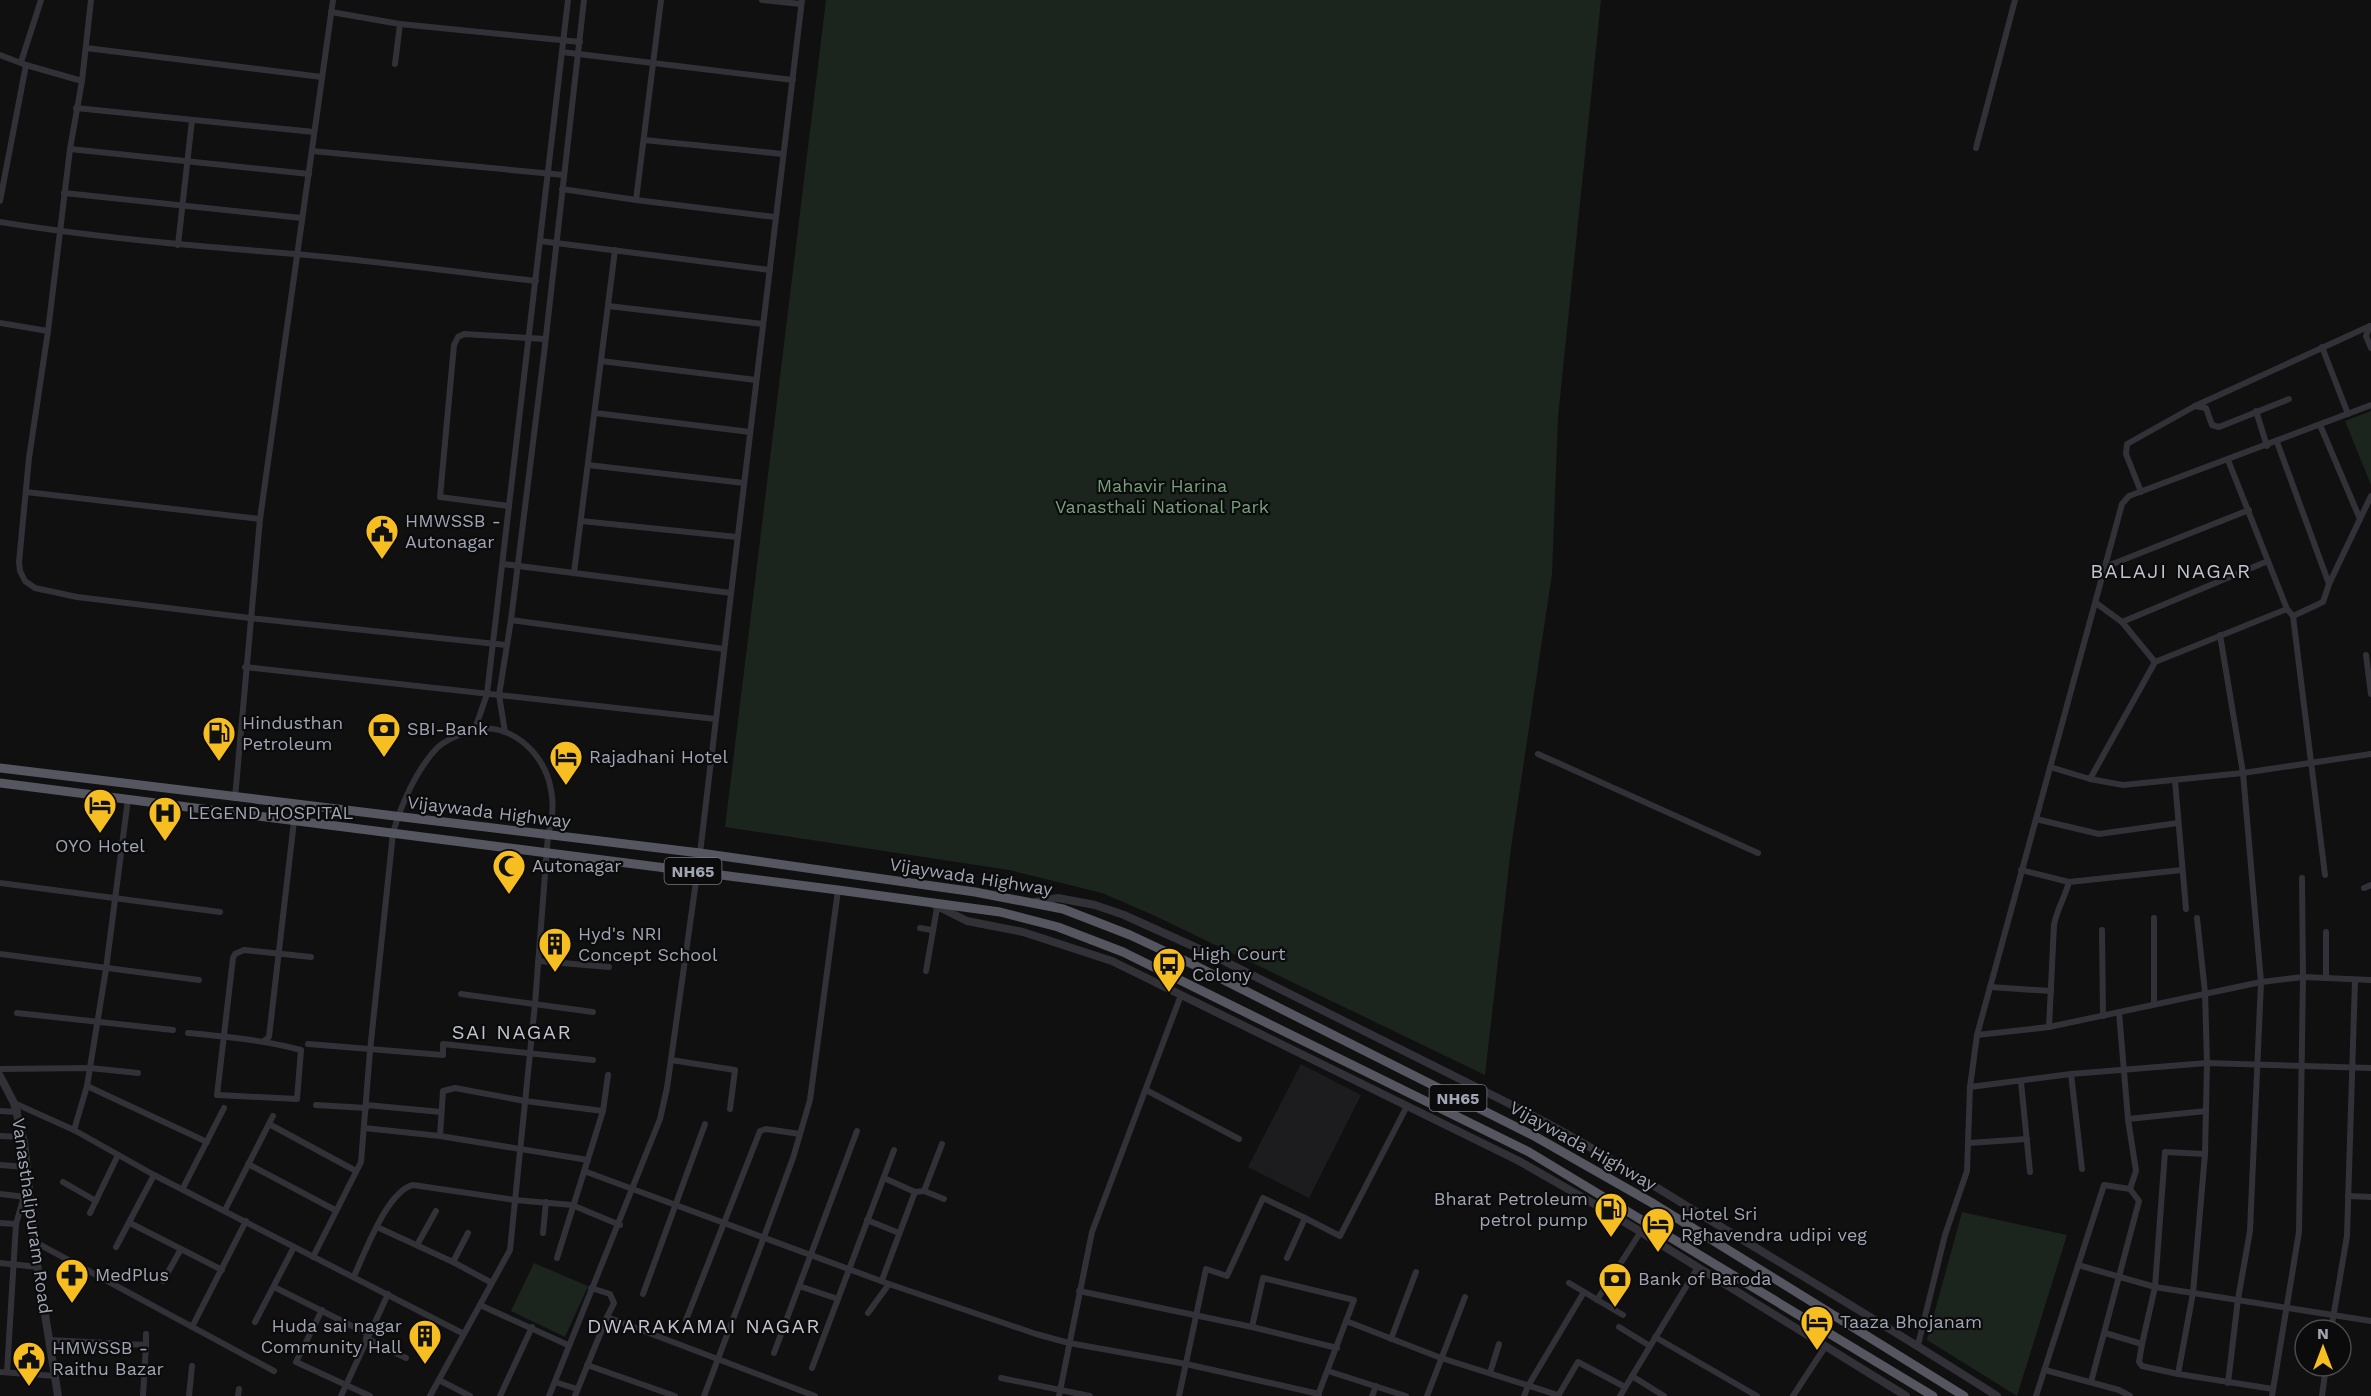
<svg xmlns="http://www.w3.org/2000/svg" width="2371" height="1396" viewBox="0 0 2371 1396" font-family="'Work Sans',sans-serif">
  <rect width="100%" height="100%" fill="#101011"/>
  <path fill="#1c1c1e" d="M1301,1064L1361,1095L1309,1198L1248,1167Z"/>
  <g fill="#1c241e">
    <path d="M826,0H1601L1558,417L1552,574L1511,848L1485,1075L1153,915L1102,893L1009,870L725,827Z"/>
    <path d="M2371,411V485L2345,421Z"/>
    <path d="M1962,1212L2067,1235L2017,1396L1927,1340Z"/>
    <path d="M534,1263L588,1286L565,1337L511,1311Z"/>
  </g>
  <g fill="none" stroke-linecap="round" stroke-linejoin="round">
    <g stroke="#313137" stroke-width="6">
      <path d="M91,0L82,81L70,149L48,331L29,458L19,562L20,571L25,581L35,588L77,597L250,618L506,645"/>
      <path d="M762,0L801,4"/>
      <path d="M331,12L400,24L580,42"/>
      <path d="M86,48L322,77"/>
      <path d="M562,52L793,80"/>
      <path d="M0,55L26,65L82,81"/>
      <path d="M21,62L41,0"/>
      <path d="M395,64L400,24"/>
      <path d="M76,108L314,132"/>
      <path d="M644,140L783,154"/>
      <path d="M1976,148L2015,0"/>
      <path d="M70,149L309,174"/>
      <path d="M312,151L564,175"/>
      <path d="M562,189L636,200L775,217"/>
      <path d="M64,193L302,218"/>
      <path d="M636,200L661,0"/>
      <path d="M0,201L26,65"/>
      <path d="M0,222C98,238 196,246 295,254C376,261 456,272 536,281"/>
      <path d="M540,241L770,270"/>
      <path d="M178,245L192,120"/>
      <path d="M608,306L763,324"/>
      <path d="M0,323L48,331"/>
      <path d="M2370,326L2366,336L2371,348"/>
      <path d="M2322,347L2348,414"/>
      <path d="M601,361L756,380"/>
      <path d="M2195,406L2370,326"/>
      <path d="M2256,411L2267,446"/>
      <path d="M595,413L750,432"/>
      <path d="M2320,425L2360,519"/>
      <path d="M2277,442L2329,584L2323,602L2293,616"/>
      <path d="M2228,460L2287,609L2293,616L2325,875"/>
      <path d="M588,465L744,483"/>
      <path d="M26,492L260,519"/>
      <path d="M2141,492L2126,454L2127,444L2195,406L2206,408L2212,425L2219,427L2289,399"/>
      <path d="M509,506L440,497L454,345L458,337L464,334L545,339"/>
      <path d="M581,521L737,537"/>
      <path d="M503,564L731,593"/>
      <path d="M2105,567L2249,510"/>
      <path d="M574,573L615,250"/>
      <path d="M2329,584L2371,496"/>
      <path d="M2096,603L2122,622L2268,561"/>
      <path d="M511,620L724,649"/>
      <path d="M2122,622L2155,662"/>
      <path d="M2220,635L2243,773L2261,982L2250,1231L2238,1299L2228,1383"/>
      <path d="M2366,655L2371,694"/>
      <path d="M245,667L716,719"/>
      <path d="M475,729L487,694L568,0"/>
      <path d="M505,732L499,695L511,620L544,354L584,0"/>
      <path d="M1538,754L1758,853"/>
      <path d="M2050,767L2090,779L2123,785L2243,773L2371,754"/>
      <path d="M2090,779L2155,662L2287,609"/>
      <path d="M2175,781L2186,909"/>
      <path d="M235,798L260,519L333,0"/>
      <path d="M2036,819L2099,834L2178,823"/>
      <path d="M2021,870L2069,882L2182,870"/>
      <path d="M0,883L220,912"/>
      <path d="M2364,888L2371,885"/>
      <path d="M2154,918V1003"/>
      <path d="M920,928L932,930"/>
      <path d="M2102,930L2103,1016"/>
      <path d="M0,954L199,980"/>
      <path d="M538,961L609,967"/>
      <path d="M926,971L937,908"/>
      <path d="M2326,978V932"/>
      <path d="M1990,987L2051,991"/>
      <path d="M461,994L593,1012"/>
      <path d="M2119,1012L2128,1119L2136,1171L2130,1189"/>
      <path d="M17,1013L173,1030"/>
      <path d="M2049,1027L2054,925C2057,909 2065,897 2069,882"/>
      <path d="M188,1033C228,1037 263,1040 301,1050L297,1099L217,1095L233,958L235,954L244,950L311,957"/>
      <path d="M1977,1035L2049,1027L2261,982L2303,977L2371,980"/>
      <path d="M264,1041L269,1037L294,821"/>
      <path d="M308,1044L443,1055V1044L593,1060"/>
      <path d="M671,1060L735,1070L730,1109"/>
      <path d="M0,1069L90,1068L138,1073"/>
      <path d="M2071,1074L2082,1169"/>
      <path d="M2021,1082L2030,1172"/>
      <path d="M87,1086L207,1142"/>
      <path d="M1970,1087L2071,1074L2207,1063L2371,1068"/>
      <path d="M1146,1090L1239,1139"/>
      <path d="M14,1103L74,1130L154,1175L464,1334"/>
      <path d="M316,1105L366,1108"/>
      <path d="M366,1105L441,1112"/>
      <path d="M0,1111L18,1112"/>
      <path d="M2128,1119L2206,1111"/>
      <path d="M269,1124L356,1171"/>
      <path d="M364,1128L440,1136L588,1160"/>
      <path d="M74,1130L87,1086L106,969L128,799"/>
      <path d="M0,1136L23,1137"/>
      <path d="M440,1136L443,1091L455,1088L525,1101L603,1111"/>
      <path d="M1969,1143L2027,1139"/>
      <path d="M248,1164L335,1210"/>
      <path d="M0,1165L27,1167"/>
      <path d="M584,1171L889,1284L1036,1334L1069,1343L1186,1364L1319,1394"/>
      <path d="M63,1182L96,1201"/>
      <path d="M183,1188L224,1108"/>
      <path d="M924,1191L944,1199"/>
      <path d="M915,1192L924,1191L942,1144"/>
      <path d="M0,1194L26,1197"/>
      <path d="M2348,1196L2371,1197"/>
      <path d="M225,1210L273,1116"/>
      <path d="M90,1213L118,1155"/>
      <path d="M867,1220L899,1233"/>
      <path d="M0,1223L16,1224"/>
      <path d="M130,1223L222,1270"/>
      <path d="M377,1227L453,1262L492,1283"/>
      <path d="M543,1233L546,1202"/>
      <path d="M35,1242L274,1371"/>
      <path d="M417,1245L436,1211"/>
      <path d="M116,1247L154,1175"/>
      <path d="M313,1257L361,1162L370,1051L393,833C401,805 416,770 437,748C445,740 458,735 469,731C508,719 545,752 551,790C554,804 552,821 548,835L535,1004L510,1250L430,1396"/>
      <path d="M557,1258L603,1111L608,1075"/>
      <path d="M1287,1258L1305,1218L1340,1236L1407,1106"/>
      <path d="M453,1262L468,1233"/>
      <path d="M0,1263L38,1267"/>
      <path d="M2078,1265L2155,1287L2371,1321"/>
      <path d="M354,1276C365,1253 387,1191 413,1185L515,1200L572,1205L620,1225"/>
      <path d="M882,1280L915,1192L884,1178"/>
      <path d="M163,1281L181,1249"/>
      <path d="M1569,1283L1623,1315"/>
      <path d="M799,1286L838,1299"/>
      <path d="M274,1287L368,1334"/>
      <path d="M591,1288L610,1294L614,1303L607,1317"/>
      <path d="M1079,1291L1252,1327L1337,1348"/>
      <path d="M643,1294L705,1124"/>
      <path d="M1597,1300L1640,1233"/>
      <path d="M480,1305L568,1345"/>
      <path d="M322,1310L296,1362L370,1396"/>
      <path d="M868,1313L889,1284"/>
      <path d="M686,1320L760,1131L766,1129L800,1134"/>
      <path d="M1346,1321L1441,1358L1558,1395"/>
      <path d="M255,1322L294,1247"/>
      <path d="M192,1327L246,1221"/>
      <path d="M1252,1327L1263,1278L1354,1300L1318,1395"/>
      <path d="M1619,1327L1650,1346"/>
      <path d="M2331,1330L2347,1236L2355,980"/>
      <path d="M2105,1333L2142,1344L2139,1362L2142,1366L2178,1374L2273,1389"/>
      <path d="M1655,1337L1757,1396"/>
      <path d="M366,1338L406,1358"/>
      <path d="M1391,1339L1416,1272"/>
      <path d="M49,1340L146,1345L143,1396"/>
      <path d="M2142,1344L2155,1287L2165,1152L2205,1154"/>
      <path d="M146,1345V1334"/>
      <path d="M1918,1345L1945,1235L1967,1171L1970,1087L1977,1035L2122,504L2129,496L2371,405"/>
      <path d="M774,1353L857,1131"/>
      <path d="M587,1365L675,1396"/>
      <path d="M812,1368L894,1150"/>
      <path d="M2045,1370L2119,1390L2130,1396"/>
      <path d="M1328,1371L1406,1396"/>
      <path d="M0,1372L55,1376"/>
      <path d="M7,1372L16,1224L24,1196"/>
      <path d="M1490,1373L1499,1344"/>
      <path d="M2178,1374L2193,1293L2205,1154L2207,1063L2205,992L2197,918"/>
      <path d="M1632,1376L1664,1396"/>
      <path d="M1001,1378L1090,1396"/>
      <path d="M439,1380L470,1396"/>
      <path d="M555,1382L577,1389"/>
      <path d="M189,1396L192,1366"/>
      <path d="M238,1396L239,1389"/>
      <path d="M341,1396L388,1294"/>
      <path d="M500,1396L532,1327"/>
      <path d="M549,1396L660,1119L667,1088L700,853L802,0"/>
      <path d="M575,1396L607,1317L815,1396"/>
      <path d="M704,1396L764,1237L793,1158L810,1100L838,890"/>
      <path d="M1059,1396L1092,1232L1181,995"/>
      <path d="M1179,1396L1206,1269L1227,1276L1263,1198L1305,1218"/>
      <path d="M1372,1396L1376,1386"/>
      <path d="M1427,1396L1465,1297"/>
      <path d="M1524,1396L1528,1386L1584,1292"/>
      <path d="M1558,1396L1578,1362L1625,1387"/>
      <path d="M1620,1396L1698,1267"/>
      <path d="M1793,1396L1825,1347"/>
      <path d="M2036,1396L2104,1185L2130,1189L2139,1201L2091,1382"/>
      <path d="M2272,1396L2299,1232L2303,977L2302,878"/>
      <path d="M2322,1396L2326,1366"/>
    </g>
    <g stroke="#313137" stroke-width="8">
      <path d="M1035,902L1058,898L1095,905L1124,915L1206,952L1528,1113C1592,1146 1652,1185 1713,1222C1808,1279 1903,1336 1997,1396"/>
      <path d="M933,904L967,921L1023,932L1112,961L1519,1161L1610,1213L1906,1396"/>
      <path d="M0,1076L14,1103L24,1142L37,1264L58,1396"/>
    </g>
    <g stroke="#55565f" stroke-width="9">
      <path d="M0,768L700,853L975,892L1063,909L1130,935L1194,965L1536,1137L1654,1204L1964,1396"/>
      <path d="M0,783L838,890L1000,912L1058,927L1123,952L1529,1152L1933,1396"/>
    </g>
  </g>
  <defs>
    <symbol id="civic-pin" viewBox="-11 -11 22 30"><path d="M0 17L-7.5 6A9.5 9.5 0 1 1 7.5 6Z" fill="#f7be22" stroke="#0b0b0c"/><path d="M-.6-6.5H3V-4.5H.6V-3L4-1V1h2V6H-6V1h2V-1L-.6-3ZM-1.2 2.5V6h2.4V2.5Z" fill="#111"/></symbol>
    <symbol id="bank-pin" viewBox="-11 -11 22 30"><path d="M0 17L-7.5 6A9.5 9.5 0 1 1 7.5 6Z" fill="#f7be22" stroke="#0b0b0c"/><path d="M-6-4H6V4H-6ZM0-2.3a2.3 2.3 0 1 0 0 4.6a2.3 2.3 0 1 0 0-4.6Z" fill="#111"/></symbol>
    <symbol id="fuel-pin" viewBox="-11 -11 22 30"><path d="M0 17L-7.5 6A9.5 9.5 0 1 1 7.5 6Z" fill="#f7be22" stroke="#0b0b0c"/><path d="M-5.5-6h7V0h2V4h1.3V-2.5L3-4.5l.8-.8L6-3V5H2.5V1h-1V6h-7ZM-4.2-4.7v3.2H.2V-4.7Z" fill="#111"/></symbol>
    <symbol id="hotel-pin" viewBox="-11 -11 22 30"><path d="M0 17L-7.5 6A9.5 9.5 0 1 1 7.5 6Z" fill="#f7be22" stroke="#0b0b0c"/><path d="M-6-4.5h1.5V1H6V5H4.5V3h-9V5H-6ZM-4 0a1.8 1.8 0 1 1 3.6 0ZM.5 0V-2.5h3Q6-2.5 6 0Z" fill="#111"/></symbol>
    <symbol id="hospital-pin" viewBox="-11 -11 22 30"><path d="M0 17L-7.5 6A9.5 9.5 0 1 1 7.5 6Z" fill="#f7be22" stroke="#0b0b0c"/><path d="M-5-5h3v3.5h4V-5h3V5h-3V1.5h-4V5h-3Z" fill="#111"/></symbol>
    <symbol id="mosque-pin" viewBox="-11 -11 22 30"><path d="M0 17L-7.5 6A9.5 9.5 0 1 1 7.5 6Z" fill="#f7be22" stroke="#0b0b0c"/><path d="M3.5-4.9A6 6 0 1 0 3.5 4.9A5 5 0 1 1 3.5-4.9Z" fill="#111"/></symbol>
    <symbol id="building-pin" viewBox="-11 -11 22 30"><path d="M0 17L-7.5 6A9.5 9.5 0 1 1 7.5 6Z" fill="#f7be22" stroke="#0b0b0c"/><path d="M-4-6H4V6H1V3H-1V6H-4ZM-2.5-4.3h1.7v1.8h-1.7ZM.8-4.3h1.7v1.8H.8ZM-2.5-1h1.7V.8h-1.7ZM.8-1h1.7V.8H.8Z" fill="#111"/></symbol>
    <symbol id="bus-pin" viewBox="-11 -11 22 30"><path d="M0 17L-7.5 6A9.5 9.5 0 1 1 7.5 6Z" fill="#f7be22" stroke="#0b0b0c"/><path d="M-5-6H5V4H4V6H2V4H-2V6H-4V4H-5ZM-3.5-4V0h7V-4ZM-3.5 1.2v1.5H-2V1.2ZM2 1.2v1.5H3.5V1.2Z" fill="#111"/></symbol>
    <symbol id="pharmacy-pin" viewBox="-11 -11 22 30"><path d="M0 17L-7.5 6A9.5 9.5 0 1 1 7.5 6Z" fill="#f7be22" stroke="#0b0b0c"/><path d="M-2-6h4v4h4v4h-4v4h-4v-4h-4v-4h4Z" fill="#111"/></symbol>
  </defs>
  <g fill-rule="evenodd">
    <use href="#civic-pin" x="363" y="512" width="38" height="52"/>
    <use href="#bank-pin" x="365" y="710" width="38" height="52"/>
    <use href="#fuel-pin" x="200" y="714" width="38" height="52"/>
    <use href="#hotel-pin" x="547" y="738" width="38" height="52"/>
    <use href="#hotel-pin" x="81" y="786" width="38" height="52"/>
    <use href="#hospital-pin" x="146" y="794" width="38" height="52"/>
    <use href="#mosque-pin" x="490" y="847" width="38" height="52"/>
    <use href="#building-pin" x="536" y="925" width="38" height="52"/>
    <use href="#bus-pin" x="1150" y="945" width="38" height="52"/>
    <use href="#fuel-pin" x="1592" y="1190" width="38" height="52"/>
    <use href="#hotel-pin" x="1639" y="1205" width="38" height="52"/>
    <use href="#pharmacy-pin" x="53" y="1256" width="38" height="52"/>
    <use href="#bank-pin" x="1596" y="1260" width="38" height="52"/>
    <use href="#hotel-pin" x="1798" y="1303" width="38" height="52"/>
    <use href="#building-pin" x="406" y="1317" width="38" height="52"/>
    <use href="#civic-pin" x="10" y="1339" width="38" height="52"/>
  </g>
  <g text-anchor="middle" stroke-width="4.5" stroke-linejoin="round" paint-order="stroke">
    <g fill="#0b0b0c" stroke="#747781" stroke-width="1.5">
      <rect x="664.5" y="858" width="57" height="26" rx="4.5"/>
      <rect x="1429.5" y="1085" width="57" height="26" rx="4.5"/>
    </g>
    <g font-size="16" font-weight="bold" fill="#a1a5b3">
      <text x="693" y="877">NH65</text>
      <text x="1458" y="1104">NH65</text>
    </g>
    <g font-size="18" fill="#779f7c" stroke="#0b0b0c">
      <text x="1162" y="492">Mahavir Harina<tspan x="1162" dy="21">Vanasthali National Park</tspan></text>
    </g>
    <g font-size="18" fill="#a1a5b3" stroke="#0b0b0c" text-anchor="start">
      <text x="405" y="527">HMWSSB -<tspan x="405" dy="21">Autonagar</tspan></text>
      <text x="242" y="729">Hindusthan<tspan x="242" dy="21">Petroleum</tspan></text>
      <text x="407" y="735">SBI-Bank</text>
      <text x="589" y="763">Rajadhani Hotel</text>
      <text x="188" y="819">LEGEND HOSPITAL</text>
      <text x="100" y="852" text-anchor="middle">OYO Hotel</text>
      <text x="532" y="872">Autonagar</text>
      <text x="578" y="940">Hyd's NRI<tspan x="578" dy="21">Concept School</tspan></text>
      <text x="1192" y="960">High Court<tspan x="1192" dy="21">Colony</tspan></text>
      <text x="1588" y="1205" text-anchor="end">Bharat Petroleum<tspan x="1588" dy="21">petrol pump</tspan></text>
      <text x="1681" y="1220">Hotel Sri<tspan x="1681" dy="21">Rghavendra udipi veg</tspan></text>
      <text x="95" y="1281">MedPlus</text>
      <text x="1638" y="1285">Bank of Baroda</text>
      <text x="1840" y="1328">Taaza Bhojanam</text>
      <text x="402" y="1332" text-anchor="end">Huda sai nagar<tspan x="402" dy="21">Community Hall</tspan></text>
      <text x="52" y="1354">HMWSSB -<tspan x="52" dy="21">Raithu Bazar</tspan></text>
    </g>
    <g font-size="18" fill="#a1a5b3" stroke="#0b0b0c">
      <text transform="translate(489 812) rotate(7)" y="6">Vijaywada Highway</text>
      <text transform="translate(971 877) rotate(9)" y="6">Vijaywada Highway</text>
      <text transform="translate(1583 1146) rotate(29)" y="6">Vijaywada Highway</text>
      <text transform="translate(32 1216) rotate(82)" y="6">Vanasthalipuram Road</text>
    </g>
    <g font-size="20" letter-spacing="1.5" fill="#c2c4cf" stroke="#0b0b0c">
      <text x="2171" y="578">BALAJI NAGAR</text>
      <text x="512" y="1039">SAI NAGAR</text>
      <text x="704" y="1333">DWARAKAMAI NAGAR</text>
    </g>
  </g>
  <g transform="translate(2323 1348)"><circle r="28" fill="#0b0b0c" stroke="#47494f" stroke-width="1.5"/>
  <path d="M0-4.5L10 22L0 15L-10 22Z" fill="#f7be22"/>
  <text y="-9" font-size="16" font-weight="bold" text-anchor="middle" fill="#a1a5b3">N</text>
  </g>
</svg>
